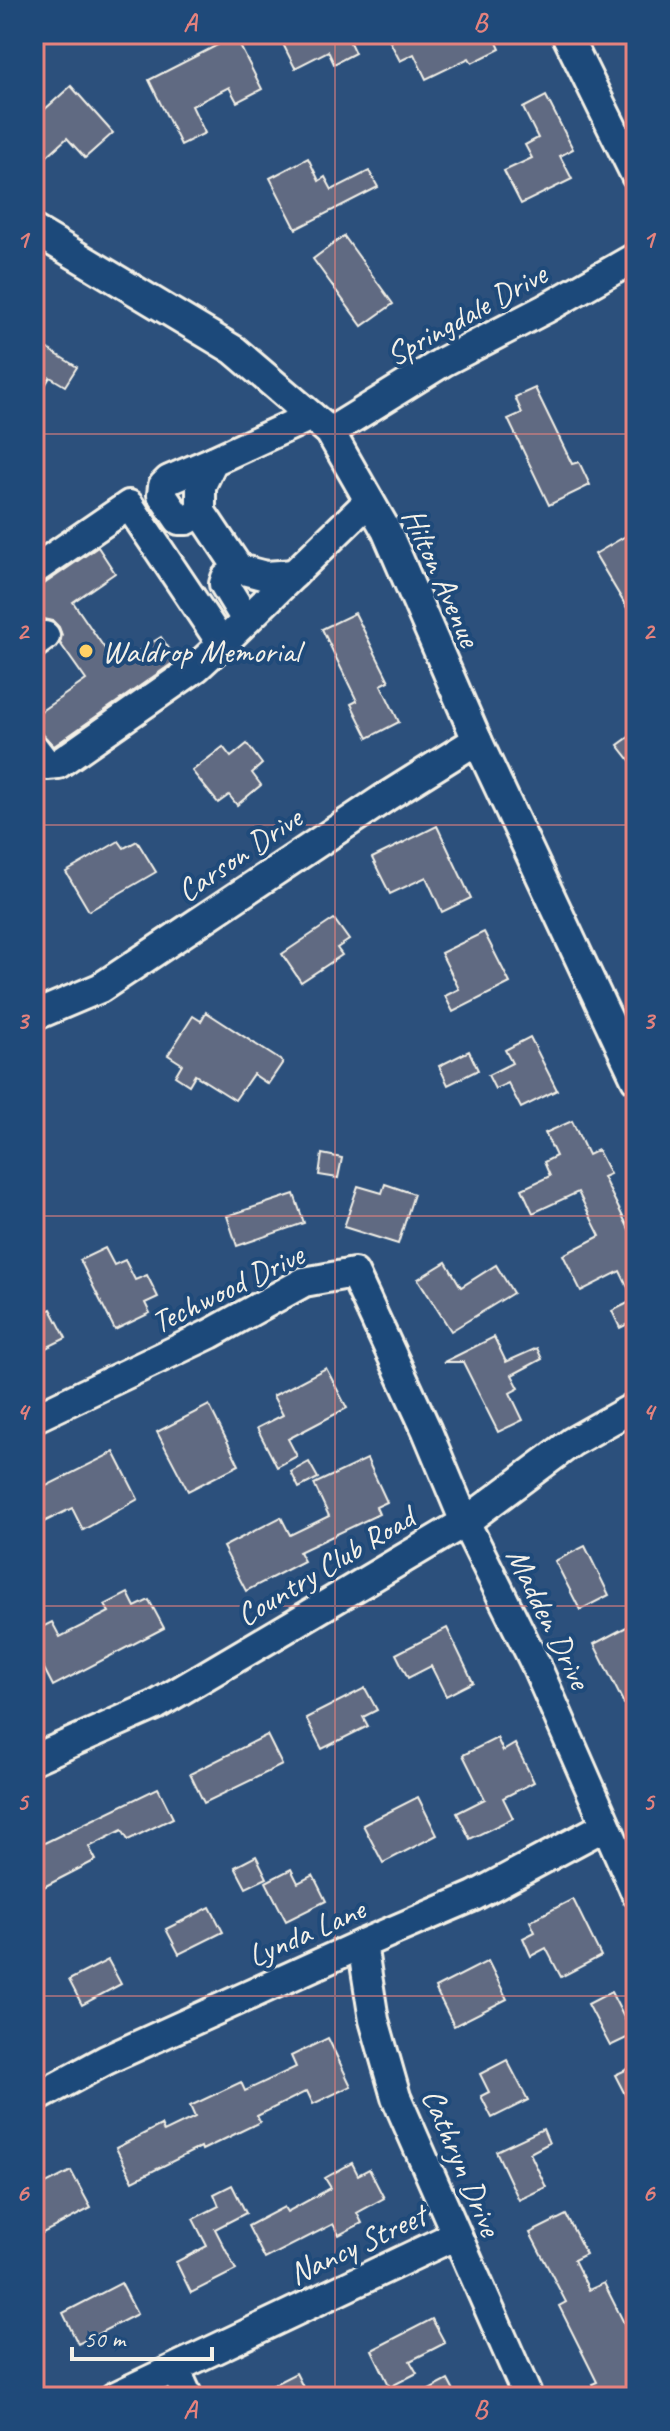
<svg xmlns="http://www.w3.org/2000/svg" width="670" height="2431" viewBox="0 0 670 2431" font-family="Caveat,sans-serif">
  <rect width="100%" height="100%" fill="#2c507c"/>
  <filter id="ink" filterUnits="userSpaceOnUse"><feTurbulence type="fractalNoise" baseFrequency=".0125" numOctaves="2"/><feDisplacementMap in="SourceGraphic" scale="16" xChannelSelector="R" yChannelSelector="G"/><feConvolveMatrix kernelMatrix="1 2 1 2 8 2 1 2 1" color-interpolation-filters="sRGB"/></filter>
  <g filter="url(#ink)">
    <g fill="#606a82" stroke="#f4f1e8" stroke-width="2">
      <path d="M278,34H346L355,53L334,64L328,51L295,68Z"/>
      <path d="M386,34H493L500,49L472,63L469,58L426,79L414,54L400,61Z"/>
      <path d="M235,36L262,89L237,102L229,87L192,106L205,133L181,145L149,80Z"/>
      <path d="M71,86L113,133L85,158L67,138L34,168V119Z"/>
      <path d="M546,96L573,149L560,156L572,179L521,204L504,171L532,158L525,145L538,138L523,108Z"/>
      <path d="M308,158L319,181L325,177L332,190L369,171L378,187L296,229L270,178Z"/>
      <path d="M344,236L393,304L362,326L313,259Z"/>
      <path d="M43,346L77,367L65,386L50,377L34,404V361Z"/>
      <path d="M535,388L572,464L579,462L590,485L549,505L508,419L522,413L515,397Z"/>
      <path d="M636,530V623L595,554Z"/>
      <path d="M98,547L115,573L73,602L116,665L161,637L177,660L54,746L41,733L34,731V716L86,680L60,643L62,635L59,627L53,621L44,619L34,605V587L44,584Z"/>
      <path d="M355,613L389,681L381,685L399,722L368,738L351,704L357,701L322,629Z"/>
      <path d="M636,732V768L618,745Z"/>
      <path d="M247,744L262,764L252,773L261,785L237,805L229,795L218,803L192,771L223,747L231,757Z"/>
      <path d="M437,826L471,898L442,912L426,877L390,894L372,858Z"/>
      <path d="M119,841L124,848L137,841L156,872L89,911L66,872Z"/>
      <path d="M334,919L349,940L337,948L342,955L301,982L282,954Z"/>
      <path d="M484,932L510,983L453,1012L445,996L459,989L441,953Z"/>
      <path d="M206,1012L283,1062L268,1084L253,1074L235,1100L195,1075L189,1085L175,1076L182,1064L168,1055L193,1016L201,1021Z"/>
      <path d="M530,1037L557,1090L521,1108L508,1083L495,1089L488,1075L512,1063L505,1050Z"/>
      <path d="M469,1051L478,1070L448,1085L439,1066Z"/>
      <path d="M572,1121L588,1155L598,1150L610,1174L603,1177L636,1243V1320L620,1328L612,1311L634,1300L620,1271L581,1291L563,1255L600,1236L578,1192L533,1213L522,1189L550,1176L544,1162L556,1156L545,1133Z"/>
      <path d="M322,1154L342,1158L338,1178L319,1175Z"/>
      <path d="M385,1184L414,1194L398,1244L344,1227L358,1186L382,1193Z"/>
      <path d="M294,1194L304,1223L237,1246L227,1216Z"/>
      <path d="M105,1248L114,1265L125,1260L135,1280L147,1275L158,1297L145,1303L150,1313L115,1330L80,1260Z"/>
      <path d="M446,1262L461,1287L496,1265L513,1293L451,1331L418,1279Z"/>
      <path d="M51,1309L66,1338L34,1354V1317Z"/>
      <path d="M494,1337L506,1362L537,1348L542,1359L512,1375L519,1388L510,1393L523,1420L498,1432L463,1362H444Z"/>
      <path d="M326,1368L347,1408L288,1439L297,1456L277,1467L257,1428L283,1415L273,1396Z"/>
      <path d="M209,1405L239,1465L188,1491L157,1432Z"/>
      <path d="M114,1452L138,1499L83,1530L72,1508L34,1527V1492Z"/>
      <path d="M367,1459L387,1502L376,1507L379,1514L299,1552L304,1561L246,1591L223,1547L281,1517L290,1535L329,1516L314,1484Z"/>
      <path d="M309,1462L318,1478L299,1488L291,1472Z"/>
      <path d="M585,1546L609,1595L580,1610L555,1561Z"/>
      <path d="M128,1593L135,1607L149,1600L164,1628L53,1686L34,1649V1631L52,1622L60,1637L109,1612L105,1605Z"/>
      <path d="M636,1622V1698L624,1704L594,1644Z"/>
      <path d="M447,1628L473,1682L446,1696L431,1666L408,1678L396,1654Z"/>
      <path d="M365,1688L377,1710L363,1717L368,1726L322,1749L306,1718Z"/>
      <path d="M267,1735L282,1765L204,1803L190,1774Z"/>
      <path d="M497,1738L503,1751L515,1744L534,1782L503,1798L513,1818L470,1839L457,1813L485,1799L463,1755Z"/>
      <path d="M158,1788L173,1818L128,1840L122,1830L89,1847L96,1860L34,1892V1848Z"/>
      <path d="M418,1797L437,1835L383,1863L363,1825Z"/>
      <path d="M256,1856L267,1878L246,1888L235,1867Z"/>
      <path d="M291,1869L298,1883L313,1875L326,1901L286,1921L266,1882Z"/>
      <path d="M573,1899L601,1956L561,1977L546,1948L531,1956L523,1938L535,1932L530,1921Z"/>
      <path d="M210,1907L223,1932L179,1954L166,1929Z"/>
      <path d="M108,1960L121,1984L82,2005L69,1980Z"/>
      <path d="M488,1961L507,1999L454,2026L435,1988Z"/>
      <path d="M611,1992L633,2035L610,2046L588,2004Z"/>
      <path d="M328,2038L351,2086L313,2104L307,2091L257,2116L260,2122L202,2150L201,2147L133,2181L116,2148L161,2125L164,2132L195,2117L190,2106L241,2082L245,2091L296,2067L291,2056Z"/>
      <path d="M507,2060L528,2100L492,2118L481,2096L489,2092L480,2074Z"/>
      <path d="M636,2065V2116L615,2075Z"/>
      <path d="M543,2129L549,2143L530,2153L546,2187L519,2200L496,2151Z"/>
      <path d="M352,2163L358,2175L369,2169L384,2198L357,2213L362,2223L339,2235L333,2224L265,2259L248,2226L284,2207L287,2212L331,2188L325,2178Z"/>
      <path d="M71,2171L91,2208L39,2235L34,2224V2190Z"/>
      <path d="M232,2185L246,2213L215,2229L236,2270L191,2293L176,2262L207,2246L193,2219L219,2206L214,2194Z"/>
      <path d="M566,2215L586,2254L574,2260L589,2290L604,2283L634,2343L627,2346L636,2366V2397H598L592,2384L597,2382L559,2306L566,2302L530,2233Z"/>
      <path d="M121,2283L137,2314L78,2344L63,2313Z"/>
      <path d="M432,2319L445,2343L410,2361L417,2373L390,2387L372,2350Z"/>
      <path d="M296,2373L308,2397H249Z"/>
      <path d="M448,2380L457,2397H416Z"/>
    </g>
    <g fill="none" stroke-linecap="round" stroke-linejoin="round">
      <defs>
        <g id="minor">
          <path d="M566,34L636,176"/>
          <path d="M34,230L234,350L330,432L386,530L477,740L636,1079"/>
          <path d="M330,432L443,362L545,309L636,257"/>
          <path d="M201,512L187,520H179L162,495L163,486L169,480L213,461"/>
          <path d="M239,569L226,578L224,584L246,620"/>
          <path d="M34,570L129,505L222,644L197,667L58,764L47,765L34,748"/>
          <path d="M294,574L266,576L239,569L201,512V486L213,461L311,416"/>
          <path d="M34,644L45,636"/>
          <path d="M222,644L369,501"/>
          <path d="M34,1016L100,988L386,797L477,740"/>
          <path d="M34,1418L210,1334L304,1282L354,1273L427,1431L465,1522L535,1663L636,1893"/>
          <path d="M34,1759L156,1705L297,1622L465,1522L572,1442L636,1406"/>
          <path d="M362,1944L374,2020L396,2097L528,2397"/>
          <path d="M34,2099L106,2060L362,1944L474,1896L605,1826"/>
          <path d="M175,2369L188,2397"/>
          <path d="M114,2397L456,2235"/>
        </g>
      </defs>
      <use href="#minor" stroke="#f4f1e8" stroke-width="34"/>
      <use href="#minor" stroke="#1f4a7a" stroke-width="28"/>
    </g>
  </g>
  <path fill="none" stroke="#e4827e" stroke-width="2" stroke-opacity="0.55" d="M335,34V2397M34,434H636M34,825H636M34,1216H636M34,1606H636M34,1996H636"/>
  <circle fill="#ffd166" stroke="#1f4a7a" stroke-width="3" cx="86" cy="651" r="8"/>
  <g text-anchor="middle" stroke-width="8" stroke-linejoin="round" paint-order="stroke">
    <g font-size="32" fill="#f4f1e8" stroke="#1f4a7a">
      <text transform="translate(466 314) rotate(-29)" y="11">Springdale Drive</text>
      <text transform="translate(442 577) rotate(66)" y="11">Hilton Avenue</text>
      <text transform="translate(239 854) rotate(-34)" y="11">Carson Drive</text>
      <text transform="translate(227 1288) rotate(-26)" y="11">Techwood Drive</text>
      <text transform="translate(325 1566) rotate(-31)" y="11">Country Club Road</text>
      <text transform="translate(549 1618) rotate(64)" y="11">Madden Drive</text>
      <text transform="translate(306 1932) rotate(-24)" y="11">Lynda Lane</text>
      <text transform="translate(462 2162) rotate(67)" y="11">Cathryn Drive</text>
      <text transform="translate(357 2244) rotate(-25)" y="11">Nancy Street</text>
    </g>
    <g font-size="32" fill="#f4f1e8" stroke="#1f4a7a" text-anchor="start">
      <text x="102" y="662">Waldrop Memorial</text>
    </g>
  </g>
  <rect width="670" height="2431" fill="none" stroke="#1f4a7a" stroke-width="88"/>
  <path d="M72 2347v12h140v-12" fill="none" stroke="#f4f1e8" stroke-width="4"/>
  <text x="84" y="2347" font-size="24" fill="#f4f1e8" stroke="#1f4a7a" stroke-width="6" paint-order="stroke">50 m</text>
  <rect x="44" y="44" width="582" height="2343" fill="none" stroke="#e4827e" stroke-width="3"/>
  <g font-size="26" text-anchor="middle" font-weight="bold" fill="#e4827e">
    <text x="190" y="31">A</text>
    <text x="480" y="31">B</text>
    <text x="22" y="248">1</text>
    <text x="648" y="248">1</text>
    <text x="22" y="639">2</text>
    <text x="648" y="639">2</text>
    <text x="22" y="1029">3</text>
    <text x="648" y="1029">3</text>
    <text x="22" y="1420">4</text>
    <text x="648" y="1420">4</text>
    <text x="22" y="1810">5</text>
    <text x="648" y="1810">5</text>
    <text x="22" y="2201">6</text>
    <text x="648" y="2201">6</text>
    <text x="190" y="2418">A</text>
    <text x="480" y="2418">B</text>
  </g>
</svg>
